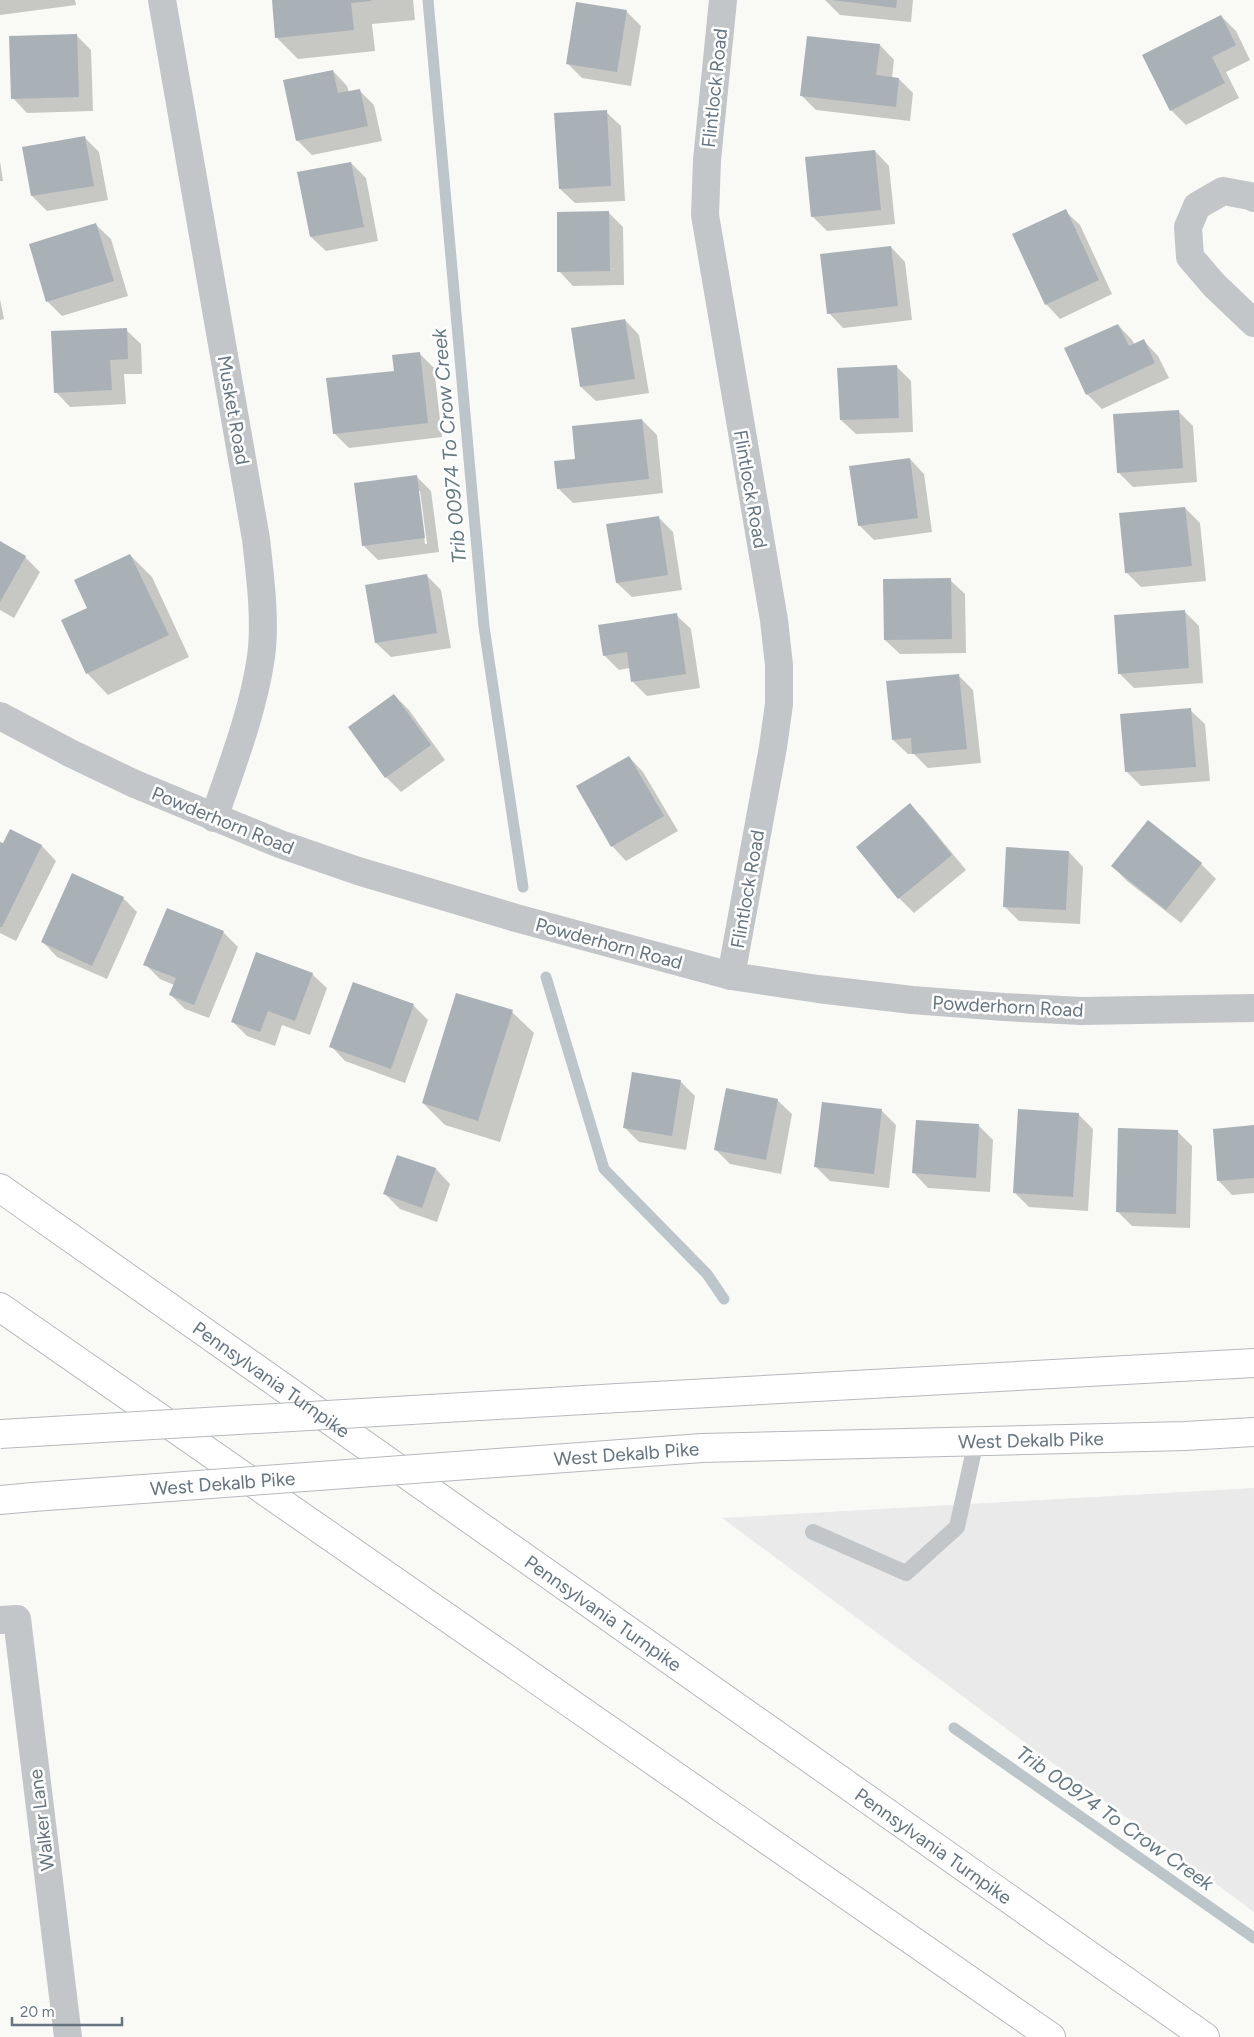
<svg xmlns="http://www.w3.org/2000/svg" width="1254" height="2037" viewBox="0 0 1254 2037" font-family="Figtree,sans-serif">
  <rect width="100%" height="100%" fill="#f9f9f6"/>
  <path fill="#e9eae9" d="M1254,1488V1912L722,1518Z"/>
  <g fill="#0003" fill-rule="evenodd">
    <path d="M0,0H75L76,5L0,15Z"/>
    <path d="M273,0H413L415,20L372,24L375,51L298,59L276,37Z"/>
    <path d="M825,0H913L911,22L840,15Z"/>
    <path d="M626,11L641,26L631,86L582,78L567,63Z"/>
    <path d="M1221,16L1236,31L1250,60L1226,72L1239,98L1186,125L1171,110Z"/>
    <path d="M76,35L91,50L93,111L27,113L13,98Z"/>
    <path d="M880,45L894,60L892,78L899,79L913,93L910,121L816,110L801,95Z"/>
    <path d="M333,71L347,86L349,92L359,90L374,105L382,141L312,155L297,140Z"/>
    <path d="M606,112L621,126L625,201L575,203L560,189Z"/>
    <path d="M84,137L99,152L108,200L47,211L32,196L24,148Z"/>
    <path d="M875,151L889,166L895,224L827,231L812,216Z"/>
    <path d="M0,161L3,181H0Z"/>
    <path d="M351,163L366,178L378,241L326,251L311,237Z"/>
    <path d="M1065,211L1080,225L1112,294L1060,319L1046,304Z"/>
    <path d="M609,213L623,227L624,285L573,286L559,271Z"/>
    <path d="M96,225L111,239L128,296L62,316L47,301Z"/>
    <path d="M891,247L905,262L912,320L843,328L829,313Z"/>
    <path d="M0,299L4,319L0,320Z"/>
    <path d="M625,320L639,335L649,393L596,401L581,387Z"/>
    <path d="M1118,325L1132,340L1135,345L1144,341L1158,356L1169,378L1102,409L1087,394Z"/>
    <path d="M126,330L141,344L142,374H124L126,404L70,407L56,392Z"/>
    <path d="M419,353L434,368L442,437L349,448L334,433L395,372Z"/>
    <path d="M896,366L911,381L913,432L856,434L841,420Z"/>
    <path d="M1178,411L1193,426L1197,482L1133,487L1118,472Z"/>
    <path d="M642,420L657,435L663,493L573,503L558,488L577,460Z"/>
    <path d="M910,459L924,474L932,532L874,540L859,525Z"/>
    <path d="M417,477L431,491L439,552L378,560L363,545ZM418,491H420L427,544H425Z"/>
    <path d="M1185,508L1200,523L1206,581L1141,587L1126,572Z"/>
    <path d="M658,517L673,532L682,590L632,597L617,583Z"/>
    <path d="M0,543L25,557L40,572L14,618L0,610Z"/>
    <path d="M130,555L152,577L189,657L108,695L87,673L89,609Z"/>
    <path d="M426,575L441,590L451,648L391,657L376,643Z"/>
    <path d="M950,580L965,594L966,653L900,654L885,640Z"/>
    <path d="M1184,611L1199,626L1203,683L1134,688L1119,673Z"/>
    <path d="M676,615L691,629L700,688L647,696L633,682L630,668L619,670L604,655Z"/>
    <path d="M958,675L973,690L981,763L928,768L914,754H908L893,740Z"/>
    <path d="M394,695L409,710L445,760L401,792L386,777L350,727Z"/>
    <path d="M1190,710L1205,724L1210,781L1141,786L1126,771Z"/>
    <path d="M629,757L643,772L678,831L626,861L612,846Z"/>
    <path d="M910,805L924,819L966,870L914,913L899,898Z"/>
    <path d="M1148,821L1201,864L1216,879L1181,923L1127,881L1112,866Z"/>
    <path d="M11,831L42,846L56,861L16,941L0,933V843L3,845Z"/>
    <path d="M1069,852L1083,867L1080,924L1019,921L1004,906Z"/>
    <path d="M123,898L137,912L107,979L57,957L43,942Z"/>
    <path d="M223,932L238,947L209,1018L185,1009L171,995L174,985L160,979L145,964Z"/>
    <path d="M312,974L327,988L310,1035L282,1025L275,1046L247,1036L232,1021Z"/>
    <path d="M354,984L414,1006L428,1020L405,1083L345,1061L331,1046Z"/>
    <path d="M512,1012L534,1033L500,1142L445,1125L423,1103Z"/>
    <path d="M680,1081L695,1096L686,1150L639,1142L624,1127Z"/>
    <path d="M777,1100L792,1114L781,1174L730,1164L715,1149Z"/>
    <path d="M882,1111L896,1125L889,1188L830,1181L815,1166Z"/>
    <path d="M1078,1114L1093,1129L1088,1211L1029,1207L1014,1192Z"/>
    <path d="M978,1125L993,1140L990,1192L928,1188L914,1173Z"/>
    <path d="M1254,1127V1193L1232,1195L1218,1180Z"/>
    <path d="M1177,1131L1192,1146L1190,1228L1132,1226L1117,1211Z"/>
    <path d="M398,1156L436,1169L450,1184L437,1222L400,1209L385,1194Z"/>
  </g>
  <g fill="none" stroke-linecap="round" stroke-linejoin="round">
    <g stroke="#bcc5ca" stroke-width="11">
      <path d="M428,0L484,627L523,887"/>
      <path d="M546,977L604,1169L707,1274L724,1299"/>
      <path d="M954,1728L1254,1938"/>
    </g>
  </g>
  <g fill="#a9b1b7">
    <path d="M272,0H371V1L351,3L354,30L275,38Z"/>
    <path d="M832,0H897L896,8Z"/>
    <path d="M576,2L627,10L617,72L566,64Z"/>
    <path d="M1221,15L1236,45L1212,57L1225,83L1170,111L1142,55Z"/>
    <path d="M77,34L79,97L11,99L9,36Z"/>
    <path d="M807,36L880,44L876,75L899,78L896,107L800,96Z"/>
    <path d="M333,70L338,93L360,89L368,126L296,141L283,80Z"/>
    <path d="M607,110L611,186L559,189L554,113Z"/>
    <path d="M85,136L94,186L31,196L22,147Z"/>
    <path d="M875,150L881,210L811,217L805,157Z"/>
    <path d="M351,162L364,227L310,237L297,172Z"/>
    <path d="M1066,209L1099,280L1045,305L1012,234Z"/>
    <path d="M609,211L610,271L557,272V212Z"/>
    <path d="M96,223L114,281L46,302L29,244Z"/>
    <path d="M891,246L898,306L827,314L820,254Z"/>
    <path d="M625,319L635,379L580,387L571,328Z"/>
    <path d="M1118,324L1129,346L1144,339L1155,363L1086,395L1064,348Z"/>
    <path d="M127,328L128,359L110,360L112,390L54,393L51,331Z"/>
    <path d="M420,352L428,423L333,434L326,378L394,371L392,355Z"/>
    <path d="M897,365L899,418L840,420L837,368Z"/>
    <path d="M1179,410L1183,468L1117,473L1113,414Z"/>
    <path d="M642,419L649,479L557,489L554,461L575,459L572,426Z"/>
    <path d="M910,458L918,518L858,526L849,466Z"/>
    <path d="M417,475L425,538L362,546L354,483Z"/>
    <path d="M1185,507L1192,566L1125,573L1119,513Z"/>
    <path d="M659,516L668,575L616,583L606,524Z"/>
    <path d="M0,541L26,556L0,602Z"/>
    <path d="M130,554L169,635L86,674L61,620L87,608L74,580Z"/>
    <path d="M427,574L437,633L375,643L365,585Z"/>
    <path d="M951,578L952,639L884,640L883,579Z"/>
    <path d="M1185,610L1189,668L1118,674L1114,615Z"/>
    <path d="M677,613L686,674L631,682L627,652L603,656L598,625Z"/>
    <path d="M959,674L967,749L912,754L911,738L892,740L886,681Z"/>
    <path d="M394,694L431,745L385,778L348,727Z"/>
    <path d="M1191,708L1196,767L1125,772L1120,714Z"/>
    <path d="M629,756L664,816L611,847L576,786Z"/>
    <path d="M910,803L952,855L898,899L856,847Z"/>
    <path d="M1148,820L1202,863L1166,910L1111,866Z"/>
    <path d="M10,829L42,845L2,927H0V842L3,843Z"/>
    <path d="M1006,847L1069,851L1066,910L1003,907Z"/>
    <path d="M72,873L124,897L92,966L41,942Z"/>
    <path d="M167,908L224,931L194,1005L169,995L176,978L143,965Z"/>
    <path d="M256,952L313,973L295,1021L268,1011L260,1032L231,1022Z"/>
    <path d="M353,982L414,1004L391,1069L329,1047Z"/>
    <path d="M456,993L513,1010L478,1121L422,1103Z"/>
    <path d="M632,1072L681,1080L672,1136L623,1128Z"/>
    <path d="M726,1088L778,1099L766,1160L714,1150Z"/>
    <path d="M822,1102L882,1109L874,1174L814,1167Z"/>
    <path d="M1018,1109L1079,1113L1073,1197L1013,1193Z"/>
    <path d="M916,1120L979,1124L976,1178L912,1173Z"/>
    <path d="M1254,1125V1178L1217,1181L1213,1129Z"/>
    <path d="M1118,1128L1178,1130L1176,1214L1116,1212Z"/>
    <path d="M397,1155L436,1168L422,1208L383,1194Z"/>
  </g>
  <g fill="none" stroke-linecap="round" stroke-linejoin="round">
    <defs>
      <g id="highway">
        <path id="s1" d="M0,1188L1205,2037"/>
        <path d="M0,1307L1051,2037"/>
        <path d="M618,1398L1254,1363"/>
        <path id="s2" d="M702,1448L1185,1436L1254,1432"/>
        <path d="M0,1500L33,1497"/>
      </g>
    </defs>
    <use href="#highway" stroke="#b5b9bc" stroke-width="30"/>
    <path stroke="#c2c6c9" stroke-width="16" d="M813,1532L906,1573L957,1527L976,1441"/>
    <g stroke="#c2c6c9" stroke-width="28">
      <path d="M162,0L256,539C260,576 266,620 261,657C253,712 232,765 214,818"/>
      <path d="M723,0L707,160L705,215L774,620L779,665V704L773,747L731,976"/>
      <path d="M1254,198L1250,196L1223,191L1197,206L1188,227L1190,257L1214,285L1254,323"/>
      <path d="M0,716L70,753L135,784L280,844L358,871L516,918L731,976L818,989L912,1000L1004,1007L1081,1011L1254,1008"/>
      <path d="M0,1620L17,1619L68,2037"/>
    </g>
    <use href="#highway" stroke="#fff" stroke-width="28"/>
    <defs>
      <g id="highway-bridge">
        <path d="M0,1434L618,1398"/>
        <path id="s3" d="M33,1497L702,1448"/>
      </g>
    </defs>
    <use href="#highway-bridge" stroke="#b5b9bc" stroke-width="30" stroke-linecap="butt"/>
    <use href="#highway-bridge" stroke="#fff" stroke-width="28"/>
  </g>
  <g text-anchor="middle" stroke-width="5" stroke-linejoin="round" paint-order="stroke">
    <g font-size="19" fill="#657480" stroke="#fff">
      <text transform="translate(714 88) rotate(-84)" y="7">Flintlock Road</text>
      <text transform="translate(234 410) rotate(80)" y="7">Musket Road</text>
      <text transform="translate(751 489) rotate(80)" y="7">Flintlock Road</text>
      <text transform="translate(223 820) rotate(22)" y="7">Powderhorn Road</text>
      <text transform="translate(747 889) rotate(-80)" y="7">Flintlock Road</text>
      <text transform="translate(609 943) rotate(15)" y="7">Powderhorn Road</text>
      <text transform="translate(1008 1006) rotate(3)" y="7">Powderhorn Road</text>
      <text dy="7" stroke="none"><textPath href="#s1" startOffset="332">Pennsylvania Turnpike</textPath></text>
      <text dy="7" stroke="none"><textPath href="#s2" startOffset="329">West Dekalb Pike</textPath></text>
      <text dy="7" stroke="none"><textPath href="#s3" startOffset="595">West Dekalb Pike</textPath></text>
      <text dy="7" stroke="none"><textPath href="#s3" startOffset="190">West Dekalb Pike</textPath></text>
      <text dy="7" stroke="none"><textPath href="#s1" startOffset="738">Pennsylvania Turnpike</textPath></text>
      <text transform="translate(41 1820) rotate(-97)" y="7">Walker Lane</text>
      <text dy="7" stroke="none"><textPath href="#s1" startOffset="1142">Pennsylvania Turnpike</textPath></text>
    </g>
    <g font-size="20" font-style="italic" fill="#657981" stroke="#fff">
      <text transform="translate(449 446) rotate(-95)" y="7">Trib 00974 To Crow Creek</text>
      <text transform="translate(1115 1818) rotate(35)" y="7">Trib 00974 To Crow Creek</text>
    </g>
  </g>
  <path d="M12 2017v8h110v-8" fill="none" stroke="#657480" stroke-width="2.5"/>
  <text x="20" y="2017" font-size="15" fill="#657480" stroke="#ffffff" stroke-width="4" paint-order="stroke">20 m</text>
</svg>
